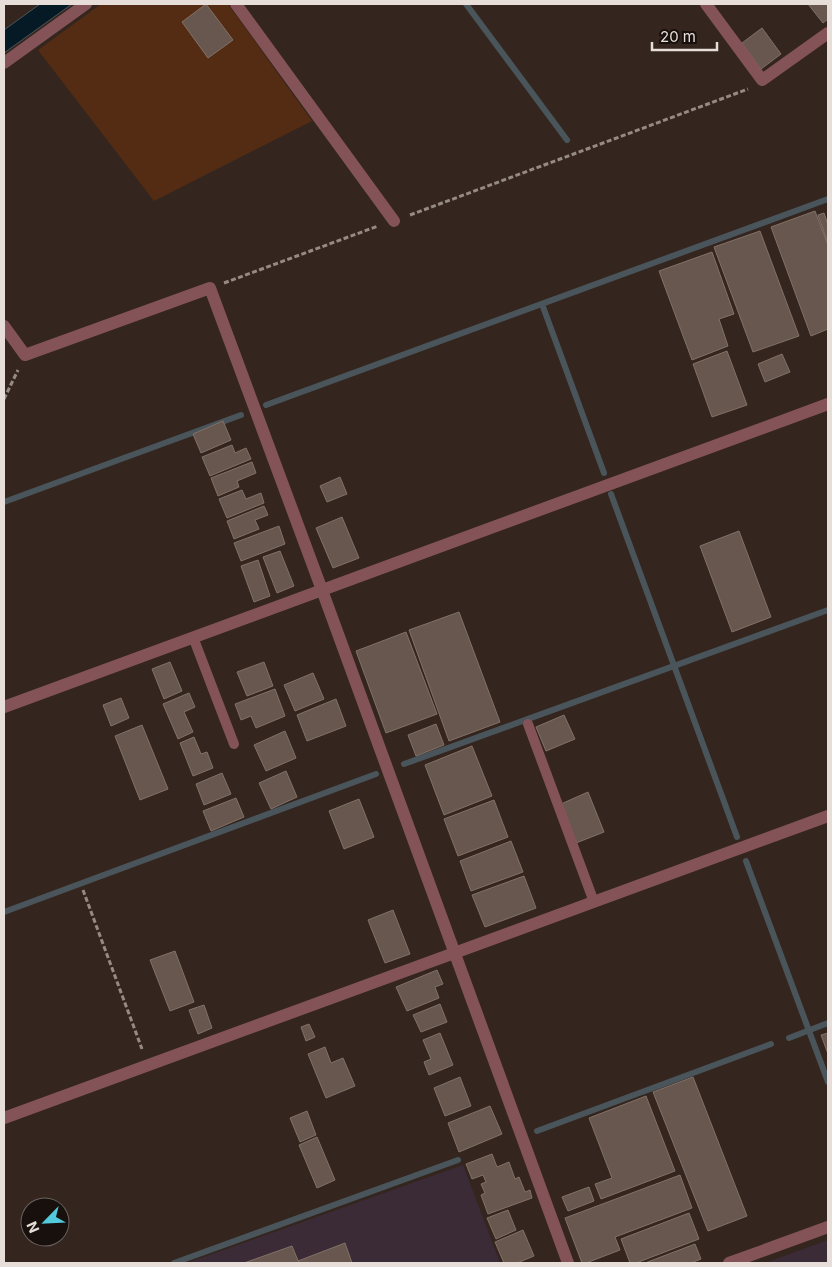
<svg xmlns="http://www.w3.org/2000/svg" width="832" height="1267" viewBox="0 0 832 1267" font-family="Inter,sans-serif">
  <rect width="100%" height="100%" fill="#34261e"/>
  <g fill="#3a2b37">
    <path d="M463,1165L500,1263H187Z"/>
    <path d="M828,1240V1263H765Z"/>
  </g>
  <path fill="#542c13" d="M101,4H228L312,121L154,201L38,50Z"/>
  <path fill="#061a25" stroke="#4a555b" d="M40,4H72L4,53V30Z"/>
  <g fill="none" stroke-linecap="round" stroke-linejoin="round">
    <g stroke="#4a555b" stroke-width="6">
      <path d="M466,4L567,140"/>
      <path d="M542,304L604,473"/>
      <path d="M266,405L828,199"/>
      <path d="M611,494L737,837"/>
      <path d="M4,502L241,415"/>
      <path d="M404,764L828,610"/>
      <path d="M746,861L828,1082"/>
      <path d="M4,912L376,774"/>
      <path d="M789,1038L828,1023"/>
      <path d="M537,1131L771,1044"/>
      <path d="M174,1263L458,1160"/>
    </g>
  </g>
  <g fill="#68574e" stroke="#827167">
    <path d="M206,4L233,40L208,58L182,22Z"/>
    <path d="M808,4H828V19L823,23Z"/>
    <path d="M762,28L781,54L761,69L742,43Z"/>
    <path d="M815,211L828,245V329L811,336L771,227Z"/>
    <path d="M824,213L828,225V243L818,215Z"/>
    <path d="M760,231L799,336L753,352L714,247Z"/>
    <path d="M712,252L734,314L719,319L728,346L692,360L659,271Z"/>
    <path d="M727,351L747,405L712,417L693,364Z"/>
    <path d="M782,354L790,372L765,382L758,364Z"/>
    <path d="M223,421L231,440L201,453L193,434Z"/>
    <path d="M232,445L235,453L246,448L251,459L210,476L202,457Z"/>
    <path d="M252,462L256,473L237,481L239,487L218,496L211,478Z"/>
    <path d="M340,477L347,494L327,502L320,486Z"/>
    <path d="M242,490L246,499L261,493L264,503L227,518L219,499Z"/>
    <path d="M264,506L268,515L255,520L259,529L234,539L227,521Z"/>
    <path d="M342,517L359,558L333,568L316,528Z"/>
    <path d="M279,526L285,544L241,561L234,543Z"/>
    <path d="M739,531L771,617L732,632L700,546Z"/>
    <path d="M280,551L294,586L277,593L263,557Z"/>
    <path d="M258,560L270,596L254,602L241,566Z"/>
    <path d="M459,612L500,722L449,741L409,630Z"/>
    <path d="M406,632L437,714L386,733L356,651Z"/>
    <path d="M170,662L182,691L164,699L152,669Z"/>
    <path d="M264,662L273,686L247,696L237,672Z"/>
    <path d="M313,673L324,699L295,711L284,685Z"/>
    <path d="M275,689L285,716L256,728L251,716L241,720L235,704Z"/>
    <path d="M189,693L195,707L184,712L193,732L178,739L163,704Z"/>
    <path d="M121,698L129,718L111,726L103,705Z"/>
    <path d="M336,699L346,726L307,741L297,715Z"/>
    <path d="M564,715L575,739L546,751L536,727Z"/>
    <path d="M436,724L444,745L416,756L408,735Z"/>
    <path d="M142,725L168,789L140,800L115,736Z"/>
    <path d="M285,731L296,758L266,771L254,745Z"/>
    <path d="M194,737L201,754L207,752L213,768L193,776L180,743Z"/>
    <path d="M472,746L492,796L444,815L425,765Z"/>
    <path d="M286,771L297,797L271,809L259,783Z"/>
    <path d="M222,773L231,794L204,805L196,784Z"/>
    <path d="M588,792L604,832L576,843L561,804Z"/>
    <path d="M236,798L244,817L211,831L203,811Z"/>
    <path d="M359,799L374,837L344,849L329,811Z"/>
    <path d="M494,800L508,837L458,856L444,819Z"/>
    <path d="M511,841L523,872L471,891L460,861Z"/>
    <path d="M524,876L536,908L485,927L472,895Z"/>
    <path d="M393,910L410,954L385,963L368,920Z"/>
    <path d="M175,951L194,1002L170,1011L150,960Z"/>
    <path d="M437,970L443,984L435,987L439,998L407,1011L396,987Z"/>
    <path d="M440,1004L447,1022L421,1032L413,1015Z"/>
    <path d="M204,1005L212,1028L198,1034L189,1010Z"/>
    <path d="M309,1024L315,1037L306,1041L301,1027Z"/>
    <path d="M440,1033L453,1065L429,1075L424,1062L431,1059L423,1040Z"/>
    <path d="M828,1033V1054L821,1035Z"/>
    <path d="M325,1047L331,1063L343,1058L355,1086L326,1098L308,1054Z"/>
    <path d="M460,1077L471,1106L445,1116L434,1088Z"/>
    <path d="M693,1077L747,1216L708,1231L653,1092Z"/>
    <path d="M646,1096L675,1171L601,1199L595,1184L612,1178L589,1118Z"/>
    <path d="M490,1106L502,1134L459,1152L448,1123Z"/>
    <path d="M307,1111L316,1135L300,1142L290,1118Z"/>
    <path d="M317,1137L335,1180L317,1188L299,1145Z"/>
    <path d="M492,1154L497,1167L509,1162L515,1179L519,1177L525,1192L530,1190L532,1198L488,1214L481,1195L485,1193L481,1184L486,1182L483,1175L472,1179L466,1164Z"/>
    <path d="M680,1175L692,1208L615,1237L620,1250L586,1263H582L565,1218Z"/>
    <path d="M589,1187L594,1201L568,1211L562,1197Z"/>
    <path d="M508,1210L516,1230L496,1239L487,1218Z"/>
    <path d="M689,1213L699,1239L636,1263H630L621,1239Z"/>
    <path d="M523,1230L534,1256L517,1263H504L495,1242Z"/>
    <path d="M345,1243L352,1263H299L298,1261Z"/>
    <path d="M695,1244L701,1259L691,1263H645Z"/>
    <path d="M292,1246L299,1263H244Z"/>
  </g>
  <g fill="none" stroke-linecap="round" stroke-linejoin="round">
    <g stroke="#968b84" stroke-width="3" stroke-dasharray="5 2.5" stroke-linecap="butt">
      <path d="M410,215L748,89"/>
      <path d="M224,283L378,226"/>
      <path d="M4,399L18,370"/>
      <path d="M83,890L142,1049"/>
    </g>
    <g stroke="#845358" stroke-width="10">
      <path d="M193,637L234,744"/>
      <path d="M528,724L594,902"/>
    </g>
    <g stroke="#845358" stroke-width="12">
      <path d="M236,4L394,221"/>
      <path d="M706,4L762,80L828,33"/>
      <path d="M4,63L86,4"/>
      <path d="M4,326L25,355L210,288L322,590L568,1263"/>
      <path d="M4,707L828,404"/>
      <path d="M4,1118L828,816"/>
      <path d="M729,1263L828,1227"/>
    </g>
  </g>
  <rect width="832" height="1267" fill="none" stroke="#e8ded9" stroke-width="10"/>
  <g transform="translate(45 1222) rotate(246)"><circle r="24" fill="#17100d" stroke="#6b625f"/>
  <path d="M0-4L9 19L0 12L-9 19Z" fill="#53cadc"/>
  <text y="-8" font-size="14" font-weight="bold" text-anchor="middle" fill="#e8ded9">N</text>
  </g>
  <path d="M652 42v8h65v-8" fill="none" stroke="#e8ded9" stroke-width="2.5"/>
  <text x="660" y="42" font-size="15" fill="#e8ded9" stroke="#17100d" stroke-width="4" paint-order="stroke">20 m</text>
</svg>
